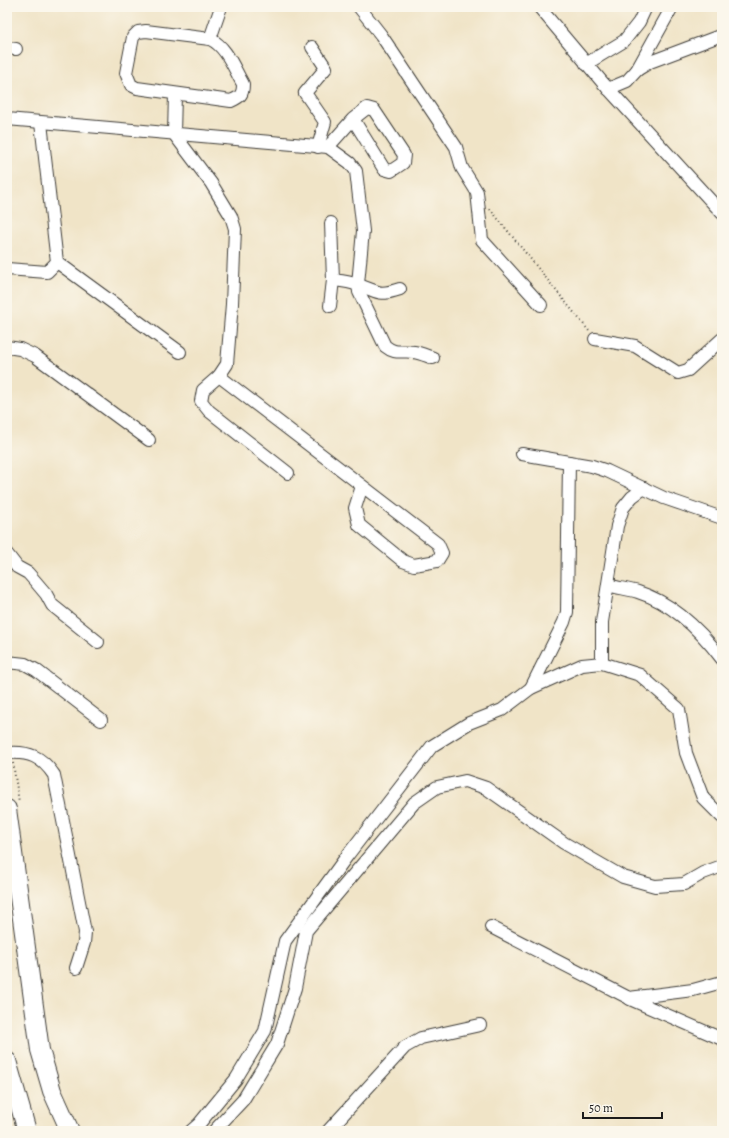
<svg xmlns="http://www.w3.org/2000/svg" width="729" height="1138" viewBox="0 0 729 1138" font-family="Alegreya,serif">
  <rect width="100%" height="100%" fill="#fbf7ec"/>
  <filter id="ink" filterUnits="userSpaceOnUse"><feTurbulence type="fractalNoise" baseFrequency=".025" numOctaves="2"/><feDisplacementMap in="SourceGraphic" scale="8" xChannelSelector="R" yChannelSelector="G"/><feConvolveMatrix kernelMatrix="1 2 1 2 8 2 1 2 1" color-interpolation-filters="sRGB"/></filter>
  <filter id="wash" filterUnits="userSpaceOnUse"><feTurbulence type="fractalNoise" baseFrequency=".012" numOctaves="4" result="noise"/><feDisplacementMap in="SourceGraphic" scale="16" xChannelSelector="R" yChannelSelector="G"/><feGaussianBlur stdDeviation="0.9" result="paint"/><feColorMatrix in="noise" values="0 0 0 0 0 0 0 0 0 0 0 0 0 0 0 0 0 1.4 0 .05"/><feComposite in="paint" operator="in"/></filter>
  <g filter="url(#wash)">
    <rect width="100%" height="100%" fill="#f0e4c7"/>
  </g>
  <g filter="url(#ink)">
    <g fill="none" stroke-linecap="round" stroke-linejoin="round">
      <defs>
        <g id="minor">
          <path d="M359,7L381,35L456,147L462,168L477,192L482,240L541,305"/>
          <path d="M539,7L603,83L722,213"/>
          <path d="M146,31L210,39C227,47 234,69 243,84C243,95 240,97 231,101L137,88L131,85L126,73L133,37L138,32Z"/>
          <path d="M210,39L221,7"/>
          <path d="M312,47L326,68L305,93L325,122L318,147"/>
          <path d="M7,48L16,49"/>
          <path d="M586,64L624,41L639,22L646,7"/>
          <path d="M637,70L650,62L722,35"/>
          <path d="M608,89L627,81L637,70L672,7"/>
          <path d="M175,94L174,134L211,183L231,216L235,229L232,304L227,364L219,376L203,390L201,401L209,411L288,473"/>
          <path d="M7,119L328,147L350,163L356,171L363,231L358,284L359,292L385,346C396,355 401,350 414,352C420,353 427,356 433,358"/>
          <path d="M328,147L353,119L367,108L374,110L404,155L403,163L391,171L384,169L353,119"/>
          <path d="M331,223L333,280C341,281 350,282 358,285C379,291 376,297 400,289"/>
          <path d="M57,262L180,352"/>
          <path d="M7,269L47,272L57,262L41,123"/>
          <path d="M330,306L333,280"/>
          <path d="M595,339L635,346L678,373L688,370L722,339"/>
          <path d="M7,347L20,349L35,356L149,440"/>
          <path d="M219,376L438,544L442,553L437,561L414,565L403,561L359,525L355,508L362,486"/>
          <path d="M522,454L592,466L607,471L664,498L722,518"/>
          <path d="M7,554L17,567L28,573L35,581L46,594L52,605L98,642"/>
          <path d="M608,585C618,588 628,589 638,592C673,603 701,631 722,659"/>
          <path d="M7,662L25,664L36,670L101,720"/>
          <path d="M602,663V622L617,526L623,508L632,497L644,488"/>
          <path d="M531,688L564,622L567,612L569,462"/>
          <path d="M7,753C29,751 42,757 54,775L85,932L84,943L76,968"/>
          <path d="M491,927L629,998L693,990L722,982"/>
          <path d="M630,999L722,1039"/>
          <path d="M191,1131L199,1124L236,1079L265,1031L285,941L347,856L432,746L469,723L502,710L531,688L582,665L602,663L640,675L679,709L686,753L703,798L722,817"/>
          <path d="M214,1131L243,1100L277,1044L295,988L306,931L414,803L437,787L465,781L486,788L564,843L623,877L655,886L684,884L703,873L722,866"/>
          <path d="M328,1131L405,1047L421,1038L480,1025"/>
        </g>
        <g id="highway">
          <path d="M7,809L40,1050L52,1091L70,1131"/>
          <path d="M7,1061L27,1131"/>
        </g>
      </defs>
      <use href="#minor" stroke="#3c3a36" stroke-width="14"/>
      <use href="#highway" stroke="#3c3a36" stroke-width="20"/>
      <g stroke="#3c3a36" stroke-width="2" stroke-dasharray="1 3" stroke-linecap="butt">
        <path d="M490,209L589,331"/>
        <path d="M7,726L10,743"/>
        <path d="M13,763L19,802"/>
      </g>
      <use href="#minor" stroke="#fff" stroke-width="12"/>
      <use href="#highway" stroke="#fff" stroke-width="18"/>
    </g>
  </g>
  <rect width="729" height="1138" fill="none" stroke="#fbf7ec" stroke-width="24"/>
  <path d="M583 1112v6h79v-6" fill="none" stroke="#1c1c1c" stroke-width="2"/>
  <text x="589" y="1112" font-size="12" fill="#1c1c1c" stroke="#fbf7ec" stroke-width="3" paint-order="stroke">50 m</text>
</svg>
